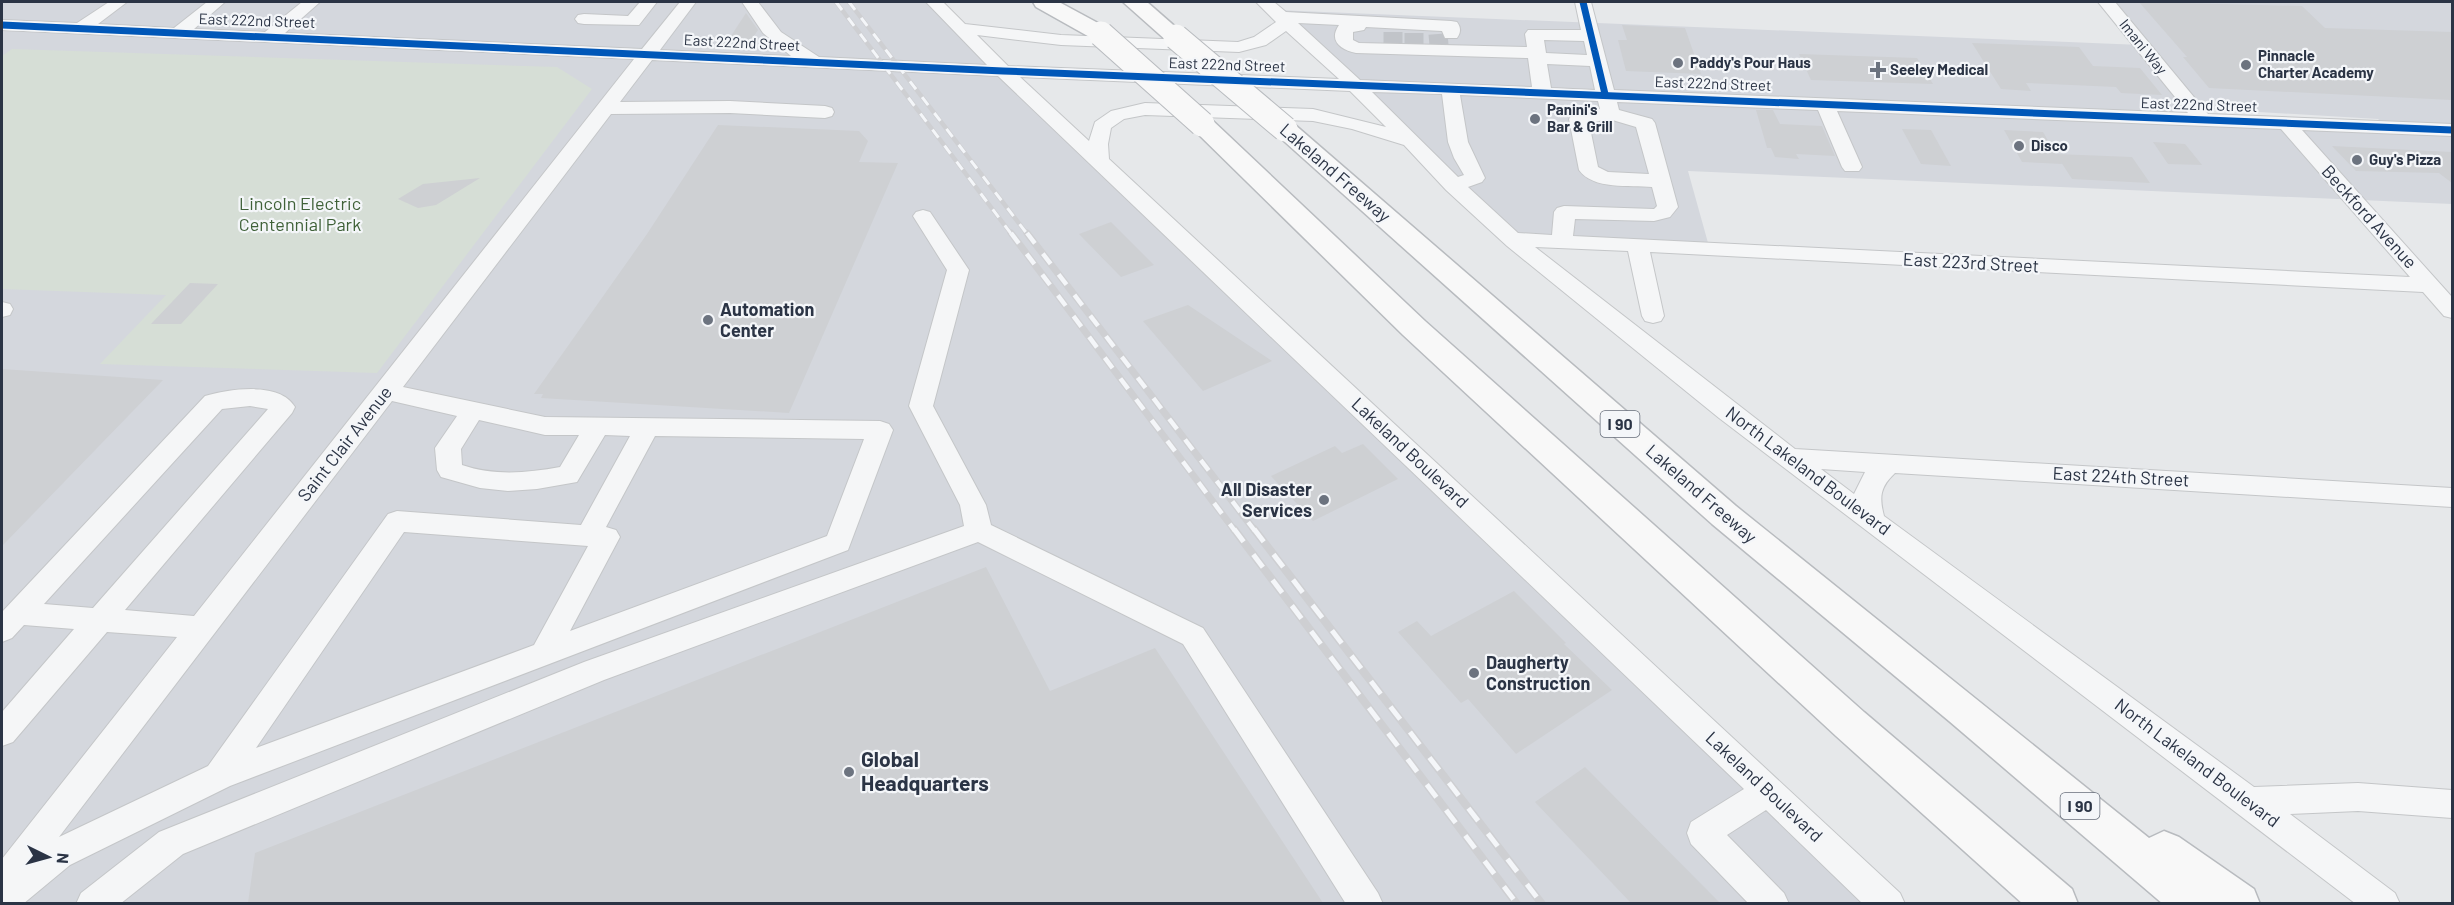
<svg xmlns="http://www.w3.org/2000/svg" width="2454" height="905" viewBox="0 0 2454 905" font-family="Barlow,sans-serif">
  <rect width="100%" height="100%" fill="#e6e8ea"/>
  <g fill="#d4d7dd">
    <path d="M2,2H934L953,22L1888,904H2Z"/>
    <path d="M2116,2H2452V204L1688,171L1710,250L1513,239L1275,10L2141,45L2203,120L2386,127L2378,119L2209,109L2197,101Z"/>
  </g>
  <path fill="#d6ded6" d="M12,49L557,67L592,89L377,373L100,364L166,295L2,289V56Z"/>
  <g fill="#ced0d3">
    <path d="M2139,2L2302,6L2325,28L2452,32V100L2209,88L2183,57H2187Z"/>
    <path d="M746,13L758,30L750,42H727Z"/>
    <path d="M1622,25L1685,28L1701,74L1626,71L1618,40H1627Z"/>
    <path d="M1972,43L2079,47L2093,66L2140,68L2162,95L2121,93L2116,87L2026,83L2031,91L2001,89Z"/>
    <path d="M1799,54L1917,58L1933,84L1811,80Z"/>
    <path d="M1756,110H1773L1780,124L1822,126L1835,156L1796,154L1799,159L1775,157L1771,148H1767Z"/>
    <path d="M718,125L859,131L868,141L859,162L898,163L789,413L541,398L543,394H534L647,234Z"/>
    <path d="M1902,129L1931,130L1951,166L1921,164Z"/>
    <path d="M2004,130L2043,132L2056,154L2132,157L2150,183L2072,179L2061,162L2062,164L2022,162Z"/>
    <path d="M2153,142L2185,144L2202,165L2168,164Z"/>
    <path d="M2332,146L2452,152V183L2439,173L2356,171Z"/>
    <path d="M480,178L436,205L418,208L398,199L423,184Z"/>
    <path d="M1111,222L1154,265L1121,277L1079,234Z"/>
    <path d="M190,283L218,284L181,324H151Z"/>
    <path d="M1188,305L1272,361L1203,391L1143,321Z"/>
    <path d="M2,369L163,380L2,546Z"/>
    <path d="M1363,444L1398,479L1313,521L1271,476L1335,446L1342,453Z"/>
    <path d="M986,567L1050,691L1155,648L1323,903H248L255,853Z"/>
    <path d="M1514,591L1566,643L1564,644L1612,690L1516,754L1468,699L1461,703L1398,632L1417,621L1431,636Z"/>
    <path d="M1585,767L1720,903H1631L1535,802Z"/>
  </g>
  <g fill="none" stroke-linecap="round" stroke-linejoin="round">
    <g stroke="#c1c4c9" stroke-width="19" stroke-dasharray="19 10" stroke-linecap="butt">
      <path d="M1393,32V43"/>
      <path d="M1414,33V44"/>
      <path d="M1438,34L1439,45"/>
    </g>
    <defs>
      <g id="minor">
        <path d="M109,2H127L98,24L174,28L207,2H225L194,29L265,32L302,2H320L285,33L642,49L680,2H696L660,50L791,56L763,33L742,2H758L781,32L819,57L987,65L926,2H943L965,24L1061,35L1238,42L1254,37L1276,22L1256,2H1274L1286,12L1451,21L1457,22C1461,27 1461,33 1457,38H1445L1442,31L1366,27L1364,30L1353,32V40L1359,43L1527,47L1525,34L1528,30H1581L1575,2H1591L1614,90L2188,113L2098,2H2115L2208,114L2452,124V136L2302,130L2452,297V318L2444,316L2423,292L1650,252L1664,316L1661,321L1653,323L1645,321L1642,316L1628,251L1535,247L1795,449L2452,488V507L1895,473C1880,487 1879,497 1884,516L2254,787L2358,783L2452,790V818L2358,811L2290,814L2395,893L2400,904H2356L1719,418L1507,246L1446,190L1404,145L1352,129L1313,121L1145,115L1124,119L1111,128L1108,144L1109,159L1900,893L1905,904H1863L1766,810L1727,835L1784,893L1789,904H1749L1691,844L1687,833L1691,822L1744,789L998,76L652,60L620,102L730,101L825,106L832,108L834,112L832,116L825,118L730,113L611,114L403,387L545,417L880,421L889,424L893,430L848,550L230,786L70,865L23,904H2V859L177,637L107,632L13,742L2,746V712L74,629L24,625L12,638L2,642V612L205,396C230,389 280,381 295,407L292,413L125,610L194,616L634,59L2,30V20L77,23ZM1298,23L1339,25C1328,41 1341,50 1356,53L1528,58L1532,87L1360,80ZM1286,31L1339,79L1008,66L977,35L1061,45L1239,52L1266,45ZM1544,40L1584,41L1587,55L1546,53ZM1547,64L1590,66L1595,90L1551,88ZM1020,77L1350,91L1386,127L1313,109L1145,103L1111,111L1095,122L1089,141ZM1372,92L1442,94L1448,142L1454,158L1464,175L1458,177ZM1460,95L1598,101L1600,109L1572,115L1569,119L1579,170C1593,190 1630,185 1652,187L1657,206L1654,209L1564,206L1557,208L1554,212L1552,235L1518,233L1468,187L1482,182L1485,178L1468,142ZM1617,102L1818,110L1842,167L1845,171H1859L1862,167L1837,111L2281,129L2410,277L1573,236L1575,219L1654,221L1670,217L1678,207L1655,123L1652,119L1619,110ZM1609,119L1636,127L1649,174L1608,172L1598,167L1589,123ZM392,401L457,416L435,448L437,470L441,477L480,488L508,491L537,489L577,482L605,435L630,436L581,525L397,511L388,514L208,766L59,837ZM250,406L268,409L93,608L44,604L222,409ZM479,420L545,435H579L560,467C527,473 494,476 462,465L461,449ZM655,436L864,439L827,536L570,631L620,537L616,530L606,527ZM1821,469L1865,472L1854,494ZM404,532L588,546L534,645L256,748Z"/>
        <path d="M640,2H657L639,25L584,24L578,23L575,19L578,15L584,14L628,16Z"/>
        <path d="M923,210L930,212L969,270L933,406L986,505L991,525L1203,628L1378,893L1383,904H1346L1183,644L978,542L604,680L183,854L120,904H76L81,893L159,832L584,662L964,526L960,505L909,406L947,270L913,216L916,212Z"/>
        <path d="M2,302L10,304L13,309L10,315L2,317Z"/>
      </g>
      <g id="highway">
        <path d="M1033,2H1059L1109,29L1112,34L1109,39L1101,41L1093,39L1036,7Z"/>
        <path d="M1123,2H1147L1187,37L1184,42L1176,44L1168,42Z"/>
        <path d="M1202,117L1211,119L1425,321L1864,712L2072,889L2078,904H2023L1836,736L1403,335L1193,129L1190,124L1193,119Z"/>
        <path d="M1285,122L1294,124L1736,506L2149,838L2164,831L2179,837L2254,889L2260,904H2163L1949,721L1712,524L1276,134L1273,129L1276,124Z"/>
      </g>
    </defs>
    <use href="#minor" stroke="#c4c6c8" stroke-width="2"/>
    <use href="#highway" stroke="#b8bbbf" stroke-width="3"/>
    <use href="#minor" fill="#f5f6f7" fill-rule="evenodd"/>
    <use href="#highway" fill="#f8f8f8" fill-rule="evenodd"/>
    <defs>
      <g id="rail-far2">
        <path d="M836,2L1012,235"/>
        <path d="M849,2L1028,235"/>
      </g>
      <g id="rail-far1">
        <path d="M1011,233L1235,531"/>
        <path d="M1027,233L1255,531"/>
      </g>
      <g id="rail">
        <path d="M1234,529L1517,904"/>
        <path d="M1254,529L1542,904"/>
      </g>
    </defs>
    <use href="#rail-far2" stroke="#cecfd2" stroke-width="4.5"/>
    <use href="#rail-far1" stroke="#cecfd2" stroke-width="7"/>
    <use href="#rail" stroke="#cecfd2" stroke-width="8"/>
    <use href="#rail-far2" stroke="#f4f6f9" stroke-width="3" stroke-dasharray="10" stroke-linecap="butt"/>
    <use href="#rail-far1" stroke="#f4f6f9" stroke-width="4.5" stroke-dasharray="13" stroke-linecap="butt"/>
    <use href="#rail" stroke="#f4f6f9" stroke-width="5" stroke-dasharray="16" stroke-linecap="butt"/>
    <defs>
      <g id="highway-bridge">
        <path d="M1101,34L1202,124"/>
        <path d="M1176,37L1285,129"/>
      </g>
    </defs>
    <use href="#highway-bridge" stroke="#b8bbbf" stroke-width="27" stroke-linecap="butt"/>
    <use href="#highway-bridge" stroke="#f8f8f8" stroke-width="25"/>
    <defs>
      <g id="cycleway">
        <path d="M1583,2L1605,94"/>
        <path d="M2,25L1003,71L2452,130"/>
      </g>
    </defs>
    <use href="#cycleway" stroke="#f4f6f9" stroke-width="10"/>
    <use href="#cycleway" stroke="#0057b8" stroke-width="7"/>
  </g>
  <g fill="#6c737f" stroke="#f4f6f9" stroke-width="2">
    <circle cx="1678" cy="63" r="6"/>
    <circle cx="2246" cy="65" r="6"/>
    <path d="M1875 61h6v6h6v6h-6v6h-6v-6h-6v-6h6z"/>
    <circle cx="1535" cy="119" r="6"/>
    <circle cx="2019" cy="146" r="6"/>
    <circle cx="2357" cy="160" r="6"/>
    <circle cx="708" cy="320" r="6"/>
    <circle cx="1324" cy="500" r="6"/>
    <circle cx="1474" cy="673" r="6"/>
    <circle cx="849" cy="772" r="6"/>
  </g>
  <g text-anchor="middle" stroke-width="4.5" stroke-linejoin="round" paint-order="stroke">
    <g font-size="15" fill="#2b3445" stroke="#f4f6f9">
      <text transform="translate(257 21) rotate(2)" y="5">East 222nd Street</text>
      <text transform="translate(742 43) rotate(3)" y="5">East 222nd Street</text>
      <text transform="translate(2143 47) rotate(51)" y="5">Imani Way</text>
      <text transform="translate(1227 65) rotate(2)" y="5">East 222nd Street</text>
      <text transform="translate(1713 84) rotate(2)" y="5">East 222nd Street</text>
      <text transform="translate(2199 105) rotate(2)" y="5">East 222nd Street</text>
    </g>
    <g font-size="15" font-weight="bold" fill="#2b3445" stroke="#f4f6f9" text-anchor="start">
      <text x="2258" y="61">Pinnacle<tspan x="2258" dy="17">Charter Academy</tspan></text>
      <text x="1690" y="68">Paddy's Pour Haus</text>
      <text x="1890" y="75">Seeley Medical</text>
      <text x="1547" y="115">Panini's<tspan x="1547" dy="17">Bar &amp; Grill</tspan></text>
      <text x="2031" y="151">Disco</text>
      <text x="2369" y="165">Guy's Pizza</text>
    </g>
    <g fill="#f4f6f9" stroke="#676e7b" stroke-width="1.5">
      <rect x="1600.5" y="411" width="39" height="26" rx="4.5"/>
      <rect x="2060.5" y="793" width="39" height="26" rx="4.5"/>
    </g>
    <g font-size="16" font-weight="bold" fill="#2b3445">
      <text x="1620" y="430">I 90</text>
      <text x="2080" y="812">I 90</text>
    </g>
    <g font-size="18" fill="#2b3445" stroke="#f4f6f9">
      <text transform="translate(1335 173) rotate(41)" y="6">Lakeland Freeway</text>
      <text transform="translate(2369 217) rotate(48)" y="6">Beckford Avenue</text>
      <text transform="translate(1971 263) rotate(3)" y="6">East 223rd Street</text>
      <text transform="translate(345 444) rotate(-52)" y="6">Saint Clair Avenue</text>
      <text transform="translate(1410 453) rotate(43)" y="6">Lakeland Boulevard</text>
      <text transform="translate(1808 471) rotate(37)" y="6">North Lakeland Boulevard</text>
      <text transform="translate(2121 477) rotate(3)" y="6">East 224th Street</text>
      <text transform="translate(1701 494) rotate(41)" y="6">Lakeland Freeway</text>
      <text transform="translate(2197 763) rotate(37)" y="6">North Lakeland Boulevard</text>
      <text transform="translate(1764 787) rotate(43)" y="6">Lakeland Boulevard</text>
    </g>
    <g font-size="18" fill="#3f6138" stroke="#f4f6f9">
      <text x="300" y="210">Lincoln Electric<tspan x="300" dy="21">Centennial Park</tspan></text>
    </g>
    <g font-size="18" font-weight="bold" fill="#2b3445" stroke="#f4f6f9" text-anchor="start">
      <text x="720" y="316">Automation<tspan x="720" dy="21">Center</tspan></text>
      <text x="1312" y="496" text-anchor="end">All Disaster<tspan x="1312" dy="21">Services</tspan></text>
      <text x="1486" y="669">Daugherty<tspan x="1486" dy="21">Construction</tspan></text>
    </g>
    <g font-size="21" font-weight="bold" fill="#2b3445" stroke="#f4f6f9" text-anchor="start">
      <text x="861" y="767">Global<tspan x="861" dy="24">Headquarters</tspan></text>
    </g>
  </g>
  <rect width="2454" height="905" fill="none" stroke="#2b3445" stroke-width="6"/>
  <g transform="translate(48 857) rotate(95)" stroke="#f4f6f9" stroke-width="4.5" paint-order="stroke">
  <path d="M0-4.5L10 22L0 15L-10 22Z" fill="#2b3445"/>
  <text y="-9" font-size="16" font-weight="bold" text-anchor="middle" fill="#2b3445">N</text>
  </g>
</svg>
